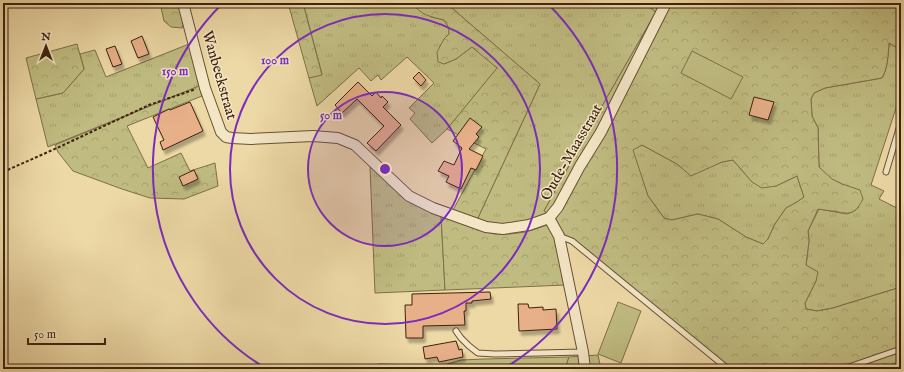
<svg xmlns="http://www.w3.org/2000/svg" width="904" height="372" viewBox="0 0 904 372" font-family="'IM FELL English',serif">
  <defs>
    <pattern id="grass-tufts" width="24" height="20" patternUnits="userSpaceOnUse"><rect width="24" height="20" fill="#c0bc81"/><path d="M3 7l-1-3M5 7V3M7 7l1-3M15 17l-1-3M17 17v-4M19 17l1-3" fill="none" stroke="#a6a16e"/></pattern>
    <pattern id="forest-crowns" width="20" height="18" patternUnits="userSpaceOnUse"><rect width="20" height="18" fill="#c0bc81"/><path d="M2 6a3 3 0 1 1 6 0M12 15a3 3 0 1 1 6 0" fill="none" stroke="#a6a16e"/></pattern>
    <filter id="shadow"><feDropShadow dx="2.5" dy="4.5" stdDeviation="1" flood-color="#0004"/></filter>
  </defs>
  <rect width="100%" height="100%" fill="#edd9a6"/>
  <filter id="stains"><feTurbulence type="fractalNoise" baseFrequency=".005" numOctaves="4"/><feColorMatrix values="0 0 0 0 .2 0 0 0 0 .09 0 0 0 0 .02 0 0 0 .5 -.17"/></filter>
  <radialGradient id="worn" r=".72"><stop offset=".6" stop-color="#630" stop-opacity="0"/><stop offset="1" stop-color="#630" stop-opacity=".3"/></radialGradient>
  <g fill="url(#grass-tufts)" stroke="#7f6f48">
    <path d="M303,3H414L415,7L431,17L444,20L449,28V34L444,39V64L456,59L472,47L498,68L447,129L432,143L410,119L415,113L409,108L434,83L407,57L381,80L378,75L371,81L359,68L317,106L309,78L322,74Z"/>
    <path d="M446,3H644L656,12L606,99L544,211L551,215L512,224H494L477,220L540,84Z"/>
    <path d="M889,43L901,50V96L898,102L871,185L884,191L879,199L901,210V287L833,308L817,311L806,309L805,303L816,281L806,266L809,241L808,231L819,209L847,214L854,211L859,207L842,184L831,179L819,167L818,128L812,116L811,99L814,93L825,88L882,78C888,67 888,55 889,43Z"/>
    <path d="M189,44L199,86L48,147L36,99L63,93L84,69L80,54L95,50L106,77Z"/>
    <path d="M642,145L677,164L691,175L722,162L733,160L752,182L776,186L797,176L804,197L797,202L786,208L775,224L768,239L763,244L746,237L718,219L698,214L672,220L664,218L648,196L632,150Z"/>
    <path d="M370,166L441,215L445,290L375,293Z"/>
    <path d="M569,357L565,369H379L378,364L418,365H444L461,360L484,359Z"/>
  </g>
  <g fill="url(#forest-crowns)" stroke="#7f6f48" fill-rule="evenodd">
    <path d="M160,3H180L184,21L182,28L171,27L164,21Z"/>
    <path d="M288,3H303L322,75L309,78Z"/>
    <path d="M414,3H446L540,84L477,220L453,210L486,149L447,129L497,68L472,47L456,59L444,64L438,62L437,52L444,39L449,34V28L444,20C433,17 418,15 414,3Z"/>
    <path d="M646,3H891L901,7V50L889,43C888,55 888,68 882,78L825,88L814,93L811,99L812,116L818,128L819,167L832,179L842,184L860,190L863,199C856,212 853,215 838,212C831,211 825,210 818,209L808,231L809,241L806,265L818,272L816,281L805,303L806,309L817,311L833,308L901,287V361L878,369H732L572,239L565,241L566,285L445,290L441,215L486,232L495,234H509L526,232L553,223L557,220L544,211L606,99L656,12L645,4ZM642,145L677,164L691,176L722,162L733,160L752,182L762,188L776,186L797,176L804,197L797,202L786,208L775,224L768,239L763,244L746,237L718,219L698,214L672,220L664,218L648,196L633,150Z"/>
    <path d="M77,44L84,69L63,93L36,99L26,58Z"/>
    <path d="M199,86L202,96L127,126L148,168L181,153L190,171L215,163L218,186L184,199L150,198L122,189L73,171L58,152L55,145Z"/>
    <path d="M598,355L601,369H565L569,357Z"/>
  </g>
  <g fill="#c0bc81" stroke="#7f6f48">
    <path d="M692,51L743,77L731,99L681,73Z"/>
    <path d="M618,302L641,311L621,363L598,354Z"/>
  </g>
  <g fill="#e7b089" stroke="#3e2210" filter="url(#shadow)">
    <path d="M142,36L149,54L138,58L131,41Z"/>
    <path d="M115,46L122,64L113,67L106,49Z"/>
    <path d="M419,72L426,80L421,86L413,78Z"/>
    <path d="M358,82L372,96L376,92L381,98L382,96L388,102L383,107L401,125L376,151L367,143L384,126L357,99L342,113L335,105Z"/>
    <path d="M754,97L774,102L768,120L749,115Z"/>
    <path d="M190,102L203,131L163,150L160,142L164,140L153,117L169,109L170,110Z"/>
    <path d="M470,118L482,127L476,134L479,137L469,149L483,156L476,170L471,168L461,189L446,182L449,176L438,171L444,161L454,165L462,148L453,141Z"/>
    <path d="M194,170L198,179L183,186L179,177Z"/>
    <path d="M490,292L491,299L472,301V303H466V311H464L465,325L423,326V338H406L405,305H412V294Z"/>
    <path d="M518,304H528L529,308L543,307V310L556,309L557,329L519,331Z"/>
    <path d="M456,341L459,350L462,349L463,357L439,362L437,357L425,359L423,347Z"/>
  </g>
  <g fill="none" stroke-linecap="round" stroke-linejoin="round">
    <defs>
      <g id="service">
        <path d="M886,172L901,122"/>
        <path d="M559,236L572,241L728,369"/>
        <path d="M456,331L461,338L469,346L478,353L495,354L583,352"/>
        <path d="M843,369L901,349"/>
      </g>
      <g id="minor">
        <path d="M183,3L205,88L221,132L226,137L232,138L251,139L313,136L338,138L355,145L392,180L409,196L433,208L486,227L503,229L529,225L549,218"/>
        <path d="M549,218L558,207L580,166L601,132L666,3"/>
        <path d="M549,218L559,236L583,352L585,369"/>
      </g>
    </defs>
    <use href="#service" stroke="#6a5036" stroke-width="7"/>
    <use href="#minor" stroke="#6a5036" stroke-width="12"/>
    <path stroke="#3e2210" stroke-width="2" stroke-dasharray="3 2" stroke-linecap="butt" d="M3,172L57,148L149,105L196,89"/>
    <use href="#service" stroke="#f3e6c5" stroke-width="5"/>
    <use href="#minor" stroke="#f3e6c5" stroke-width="10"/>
  </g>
  <circle cx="385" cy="169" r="77" fill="#7b2cbf" fill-opacity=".12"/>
  <g fill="none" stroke="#7b2cbf" stroke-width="2">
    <circle cx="385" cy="169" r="77"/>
    <circle cx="385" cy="169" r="155"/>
    <path d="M267 369A232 232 0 0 1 222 4M548 4A232 232 0 0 1 503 369"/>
  </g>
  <g text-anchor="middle" stroke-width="3" stroke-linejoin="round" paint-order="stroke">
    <g font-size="15" fill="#3e2210" stroke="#f3e6c5">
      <text transform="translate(220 75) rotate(74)" y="5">Wanbeekstraat</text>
      <text transform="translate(571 152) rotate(-60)" y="5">Oude-Maasstraat</text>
    </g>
  </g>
  <circle cx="385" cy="169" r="6" fill="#7b2cbf" stroke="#f3e6c5" stroke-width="2"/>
  <g font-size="12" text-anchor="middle" font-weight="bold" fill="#7b2cbf" stroke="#f3e6c5" stroke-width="3" stroke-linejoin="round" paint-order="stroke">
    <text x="275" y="64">100 m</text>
    <text x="175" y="75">150 m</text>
    <text x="331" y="119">50 m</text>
  </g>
  <rect width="904" height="372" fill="none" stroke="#edd9a6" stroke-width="16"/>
  <rect x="4" y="4" width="896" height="364" fill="none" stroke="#3e2210" stroke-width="2"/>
  <rect x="8" y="8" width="888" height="356" fill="none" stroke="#3e2210"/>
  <g transform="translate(46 46)" stroke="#f3e6c5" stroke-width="3" paint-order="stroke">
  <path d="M0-3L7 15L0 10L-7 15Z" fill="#3e2210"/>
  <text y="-6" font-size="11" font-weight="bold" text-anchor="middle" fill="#3e2210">N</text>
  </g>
  <path d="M28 338v6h77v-6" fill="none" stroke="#3e2210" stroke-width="2"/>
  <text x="34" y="338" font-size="12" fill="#3e2210" stroke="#f3e6c5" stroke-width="3" paint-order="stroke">50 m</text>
  <rect width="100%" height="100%" filter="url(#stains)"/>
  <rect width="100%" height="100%" fill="url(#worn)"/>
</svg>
